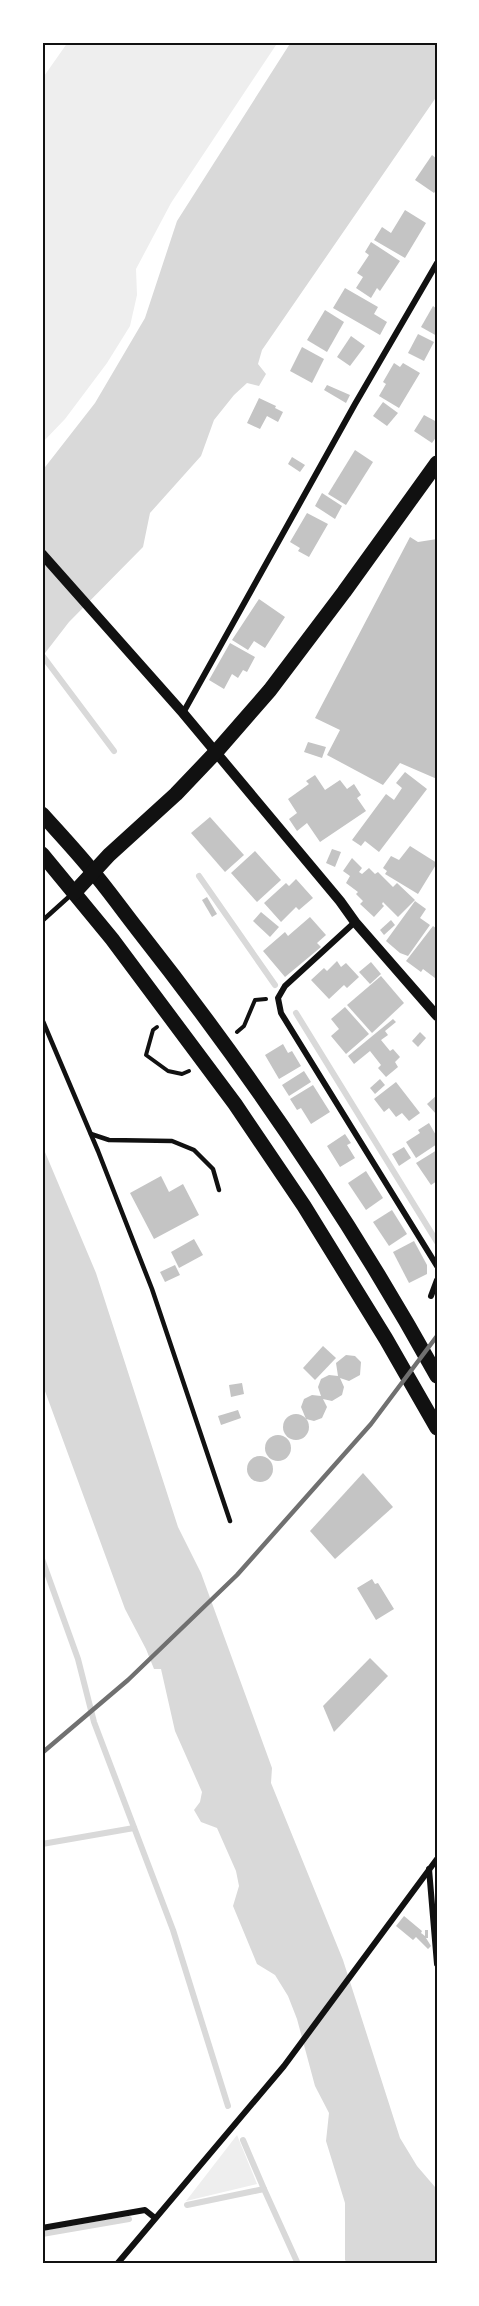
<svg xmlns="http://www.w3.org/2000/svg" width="479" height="2306" viewBox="0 0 479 2306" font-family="'Times New Roman',serif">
  <rect width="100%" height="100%" fill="#fff"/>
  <g fill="#eee">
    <path d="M68,42H278L171,203L136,269L137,295L130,326L107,363L65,419L42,443V79Z"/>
    <path d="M237,2135L257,2184L186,2201Z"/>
  </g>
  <g fill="#d9d9d9">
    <path d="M291,42H437V96L262,350L258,364L266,374L259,386L247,383L234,395L214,420L201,456L150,513L143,547L69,622L42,657V471L95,403L145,318L177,221Z"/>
    <path d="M42,1145L96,1273L178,1527L201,1573L272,1768L271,1783L343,1960L400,2138L417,2166L435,2187L437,2204V2264H348L345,2260V2203L326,2141L329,2113L315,2086L297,2019L288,1996L275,1975L257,1964L233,1906L239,1886L236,1871L217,1828L201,1822L194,1810L200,1802L202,1792L175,1731L161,1669H154L146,1649L125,1609L42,1383Z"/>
  </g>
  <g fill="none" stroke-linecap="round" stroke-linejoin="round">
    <g stroke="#d9d9d9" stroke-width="6">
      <path d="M42,655L114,751"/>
      <path d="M199,876L275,985"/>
      <path d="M296,1013L437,1242"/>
      <path d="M42,1559L78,1659L94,1722L173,1930L228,2106"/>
      <path d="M42,1844L134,1828"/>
      <path d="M243,2140L264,2189"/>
      <path d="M187,2205L264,2189L298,2264"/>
      <path d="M42,2234L129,2219"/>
    </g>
  </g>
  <g fill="#c4c4c4">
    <path d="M432,155L437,159V189L434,193L415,180Z"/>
    <path d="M405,210L426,223L405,258L374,240L382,227L391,233Z"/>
    <path d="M371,242L400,261L380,291L377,288L371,298L356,288L363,277L357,273L369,255L365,252Z"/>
    <path d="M345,288L378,307L374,314L387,322L380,335L333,308Z"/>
    <path d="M433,306L437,309V336L421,327Z"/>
    <path d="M325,310L344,322L327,352L307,340Z"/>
    <path d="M418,334L434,342L424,361L408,353Z"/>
    <path d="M351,336L365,346L350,366L337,357Z"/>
    <path d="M302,347L324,359L312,383L290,371Z"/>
    <path d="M394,363L400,367L403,363L420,373L399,408L379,396L386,384L383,382Z"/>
    <path d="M327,385L350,395L346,403L324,390Z"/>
    <path d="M259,398L276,406L275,408L283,412L278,422L267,416L260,429L247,423Z"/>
    <path d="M383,402L398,413L387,426L373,416Z"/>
    <path d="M424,415L437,422V436L432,443L414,431Z"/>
    <path d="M355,450L373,462L346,505L328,494Z"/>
    <path d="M292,457L305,465L300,472L288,464Z"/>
    <path d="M322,493L342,506L335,519L315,506Z"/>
    <path d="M307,513L328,524L309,557L298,551L300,548L290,542Z"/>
    <path d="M410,537L418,542L437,539V779L400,763L383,785L327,755L340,730L315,718Z"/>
    <path d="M259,599L285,617L265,648L254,641L248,650L232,640Z"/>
    <path d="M230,643L255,657L247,672L243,670L238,678L232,674L224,689L209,680Z"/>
    <path d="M308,742L326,747L322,758L304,752Z"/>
    <path d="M405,772L427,789L379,852L365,841L361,846L352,840L386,794L394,800L402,788L396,783Z"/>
    <path d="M315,775L325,790L340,780L347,789L354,784L361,795L357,798L366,811L320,842L307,823L297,831L289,819L297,813L288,799L309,784L306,781Z"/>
    <path d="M210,817L244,855L225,872L191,833Z"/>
    <path d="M410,846L437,863L418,894L385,874L387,871L383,868L391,856L399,860Z"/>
    <path d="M332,849L341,852L335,867L326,863Z"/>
    <path d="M255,851L281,880L257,902L231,873Z"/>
    <path d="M352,858L362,868L359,872L362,874L369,868L375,874L378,872L393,887L397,883L415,900L398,917L383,902L382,904L384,906L374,917L360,904L363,901L356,894L358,892L346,883L350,876L343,871Z"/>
    <path d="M296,879L313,898L299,910L296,907L281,922L264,903L286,883L289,886Z"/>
    <path d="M207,897L217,914L212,917L202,900Z"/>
    <path d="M415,901L426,909L420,918L430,925L408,956L400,953L386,941Z"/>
    <path d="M261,912L279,927L270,937L253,921Z"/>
    <path d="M310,917L326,935L317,943L321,947L285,977L263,951L285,932L288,936Z"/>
    <path d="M391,920L395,925L384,935L380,930Z"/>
    <path d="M433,926L437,929V975L435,978L423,969L421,972L406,961Z"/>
    <path d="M337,961L341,967L346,963L359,977L347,988L344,985L329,999L311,980L324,968L327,971Z"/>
    <path d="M371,962L381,974L370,984L359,972Z"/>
    <path d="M381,976L404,1003L372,1033L347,1005Z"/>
    <path d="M345,1007L369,1034L346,1054L331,1036L339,1029L331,1019Z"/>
    <path d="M393,1019L396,1022L385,1031L388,1035L381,1040L390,1051L393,1049L400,1057L395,1062L398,1067L386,1077L378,1068L381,1065L370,1051L354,1064L348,1056Z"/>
    <path d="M420,1032L426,1038L418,1047L412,1041Z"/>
    <path d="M283,1044L288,1053L292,1051L301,1066L279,1079L265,1055Z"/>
    <path d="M304,1071L311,1082L289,1096L282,1085Z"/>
    <path d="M380,1079L385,1085L375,1094L370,1088Z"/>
    <path d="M396,1082L420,1113L409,1121L402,1113L396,1117L389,1108L384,1112L374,1099Z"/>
    <path d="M313,1085L330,1112L311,1124L301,1108L297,1110L290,1099Z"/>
    <path d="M437,1095V1115L427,1104Z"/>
    <path d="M429,1123L437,1137V1144L416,1158L406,1142L420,1133L418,1130Z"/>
    <path d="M345,1134L351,1143L347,1145L355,1158L340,1167L327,1146Z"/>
    <path d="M404,1147L411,1158L399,1166L392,1154Z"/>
    <path d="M437,1150V1181L431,1185L416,1163Z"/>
    <path d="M366,1171L383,1198L366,1210L348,1183Z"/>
    <path d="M161,1176L169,1192L183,1184L199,1215L154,1239L130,1193Z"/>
    <path d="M392,1210L407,1234L389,1246L373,1222Z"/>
    <path d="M194,1239L203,1255L179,1268L171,1252Z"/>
    <path d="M414,1241L427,1265V1274L409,1283L393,1252Z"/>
    <path d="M175,1265L180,1275L165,1282L160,1272Z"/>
    <path d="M323,1346L336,1358L315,1380L303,1368Z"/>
    <path d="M346,1355L355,1356L361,1362L360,1375L349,1381L340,1378L344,1387L342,1395L332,1401L323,1399L327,1407L322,1418L314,1421L306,1419L301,1407L304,1399L312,1395L321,1396L318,1387L321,1379L329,1375L338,1376L336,1363Z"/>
    <path d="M242,1383L244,1394L231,1397L229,1385Z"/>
    <path d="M238,1410L241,1418L221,1425L218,1416Z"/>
    <circle cx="296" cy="1427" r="13"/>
    <circle cx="278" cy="1448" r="13"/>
    <circle cx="260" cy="1469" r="13"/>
    <path d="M363,1473L393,1507L335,1559L310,1531Z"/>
    <path d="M372,1579L375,1584L378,1583L394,1609L376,1620L357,1588Z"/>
    <path d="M370,1658L388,1676L334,1732L323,1706Z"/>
    <path d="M404,1916L422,1931L421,1933L425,1936V1930H428V1938H426L431,1946L428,1949L416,1937L413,1940L396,1926Z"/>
  </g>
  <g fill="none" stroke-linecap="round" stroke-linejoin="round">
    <g stroke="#111" stroke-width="4">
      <path d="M157,1027L153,1030L146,1055L168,1071L182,1074L189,1071"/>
      <path d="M237,1032L244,1026L255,1000L266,999"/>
    </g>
    <g stroke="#111" stroke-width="4.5">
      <path d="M42,921L72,894"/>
      <path d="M42,1019L98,1151L152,1289L230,1521"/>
      <path d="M91,1134L109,1140L172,1141L194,1150L213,1169L219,1190"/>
    </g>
    <g stroke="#111" stroke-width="6">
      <path d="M183,713L355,404L437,263"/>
      <path d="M355,922L285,986L278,998L281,1013L437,1266"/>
      <path d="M431,1296L437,1280"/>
      <path d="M429,1869L437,1964"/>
      <path d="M42,2228L145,2210L155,2218"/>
      <path d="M117,2264L284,2066L437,1859"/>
    </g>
    <path stroke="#111" stroke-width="10" d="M42,554L183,713L340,901L355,922L437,1016"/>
    <g stroke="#111" stroke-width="15">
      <path d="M42,814C59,833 77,852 93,872C109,891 123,911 138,930C249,1071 350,1219 437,1376"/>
      <path d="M42,854L112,939L235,1104L304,1206L386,1339L437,1428"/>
      <path d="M74,893L109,855L176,794L216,752L270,690L344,592L437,463"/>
    </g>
    <path stroke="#707070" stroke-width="4.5" d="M42,1753L128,1680L237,1575L371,1424L437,1336"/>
  </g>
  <rect width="479" height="2306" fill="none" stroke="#ffffff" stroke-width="87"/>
  <rect x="44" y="44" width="392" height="2218" fill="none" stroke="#111" stroke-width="2"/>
</svg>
